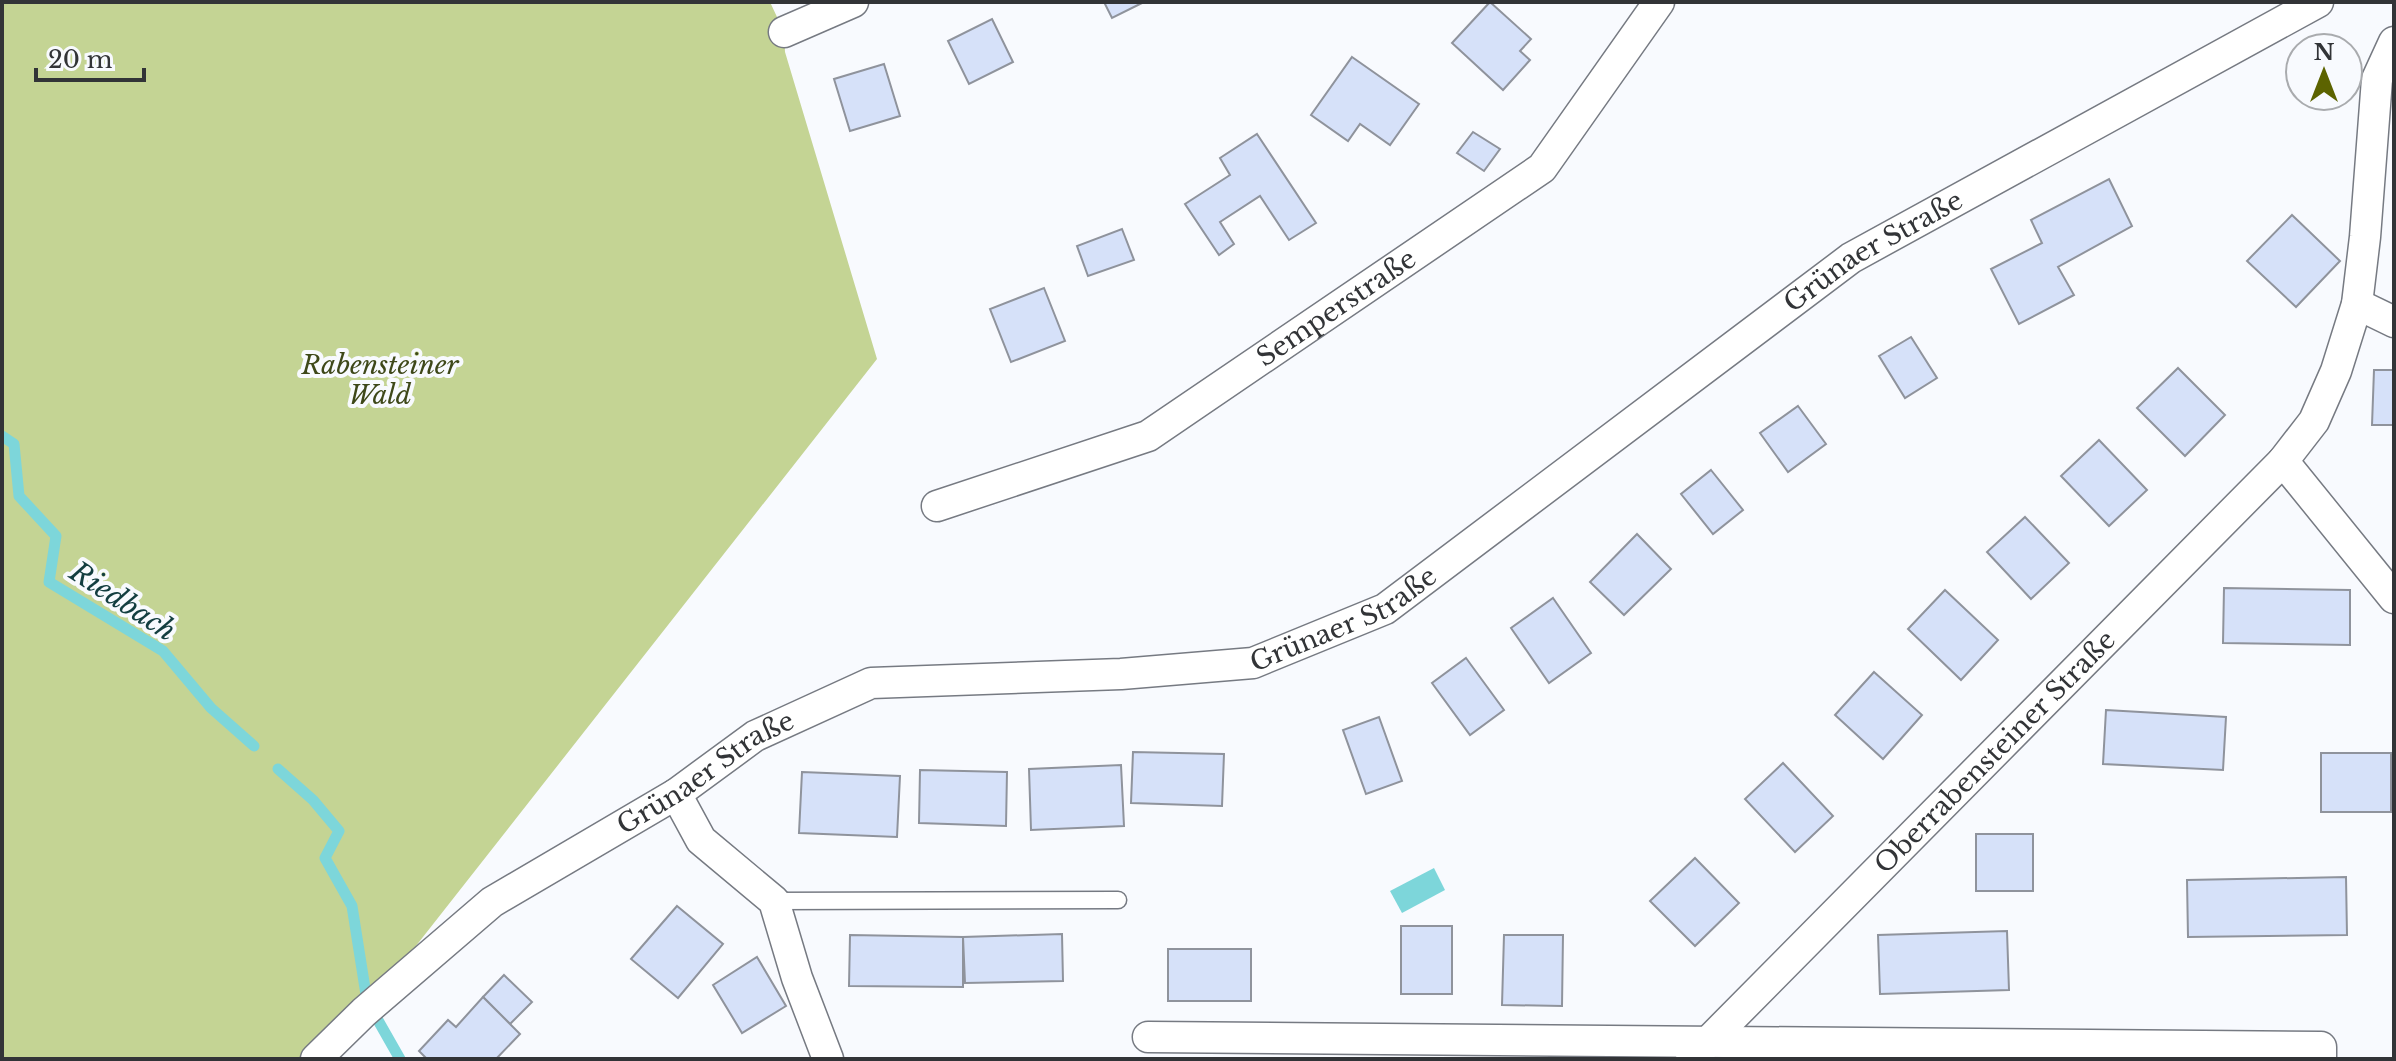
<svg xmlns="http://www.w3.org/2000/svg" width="2396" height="1061" viewBox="0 0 2396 1061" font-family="'Libre Baskerville',serif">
  <rect width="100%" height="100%" fill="#f8fafe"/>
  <path fill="#c4d494" d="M2,2H770L784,32L785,52L877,359L364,1012L316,1059H2Z"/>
  <path fill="#7dd6da" d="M1434,868L1445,890L1402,913L1390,891Z"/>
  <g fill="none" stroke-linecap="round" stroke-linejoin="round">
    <g stroke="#7dd6da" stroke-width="11">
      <path d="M2,436L14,444L19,496L56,536L49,582L163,651L211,708L254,746"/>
      <path d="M278,769L313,800L339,831L325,858L352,906L367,1001L400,1059"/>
    </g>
  </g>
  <g fill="#d6e1f9" stroke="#8f939c" stroke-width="2">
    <path d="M1104,2H1144L1112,18Z"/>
    <path d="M1490,2L1531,39L1520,51L1530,60L1503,90L1452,43Z"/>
    <path d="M992,19L1013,62L969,84L948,41Z"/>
    <path d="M1352,57L1419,104L1390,145L1360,124L1348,141L1311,115Z"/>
    <path d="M884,64L900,116L850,131L834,79Z"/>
    <path d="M1473,132L1500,149L1484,171L1457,153Z"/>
    <path d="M1257,134L1316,223L1289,240L1260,196L1220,222L1234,244L1219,255L1185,204L1230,175L1220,158Z"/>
    <path d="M2109,179L2132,226L2058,267L2074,295L2019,324L1991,269L2042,243L2031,220Z"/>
    <path d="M2292,215L2340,261L2296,307L2247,261Z"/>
    <path d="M1122,229L1134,260L1088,276L1077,246Z"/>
    <path d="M1044,288L1065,341L1011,362L990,309Z"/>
    <path d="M1911,337L1937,378L1905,398L1879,356Z"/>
    <path d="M2178,368L2225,415L2185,456L2137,408Z"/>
    <path d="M2374,370H2394V425H2372Z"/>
    <path d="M1798,406L1826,444L1788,472L1760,433Z"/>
    <path d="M2099,440L2147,490L2109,526L2061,476Z"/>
    <path d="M1711,470L1743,510L1713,534L1681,494Z"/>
    <path d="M2025,517L2069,563L2031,599L1987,552Z"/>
    <path d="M1637,534L1671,569L1624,615L1590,582Z"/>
    <path d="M2224,588L2350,590V645L2223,643Z"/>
    <path d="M1945,590L1998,640L1961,680L1908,629Z"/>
    <path d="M1553,598L1591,653L1549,683L1511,628Z"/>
    <path d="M1466,658L1504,710L1470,735L1432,683Z"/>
    <path d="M1874,672L1922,715L1883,759L1835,715Z"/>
    <path d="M2106,710L2226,717L2223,770L2103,764Z"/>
    <path d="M1379,717L1402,781L1366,794L1343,730Z"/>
    <path d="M1133,752L1224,754L1222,806L1131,803Z"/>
    <rect x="2321" y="753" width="70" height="59"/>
    <path d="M1783,763L1833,816L1795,852L1745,799Z"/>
    <path d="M1121,765L1124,826L1031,830L1029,769Z"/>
    <path d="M920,770L1007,772L1006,826L919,823Z"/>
    <path d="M802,772L900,776L897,837L799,833Z"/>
    <rect x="1976" y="834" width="57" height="57"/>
    <path d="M1695,858L1739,903L1695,946L1650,901Z"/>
    <path d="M2346,877L2347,935L2188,937L2187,880Z"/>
    <path d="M677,906L723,944L678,998L631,959Z"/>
    <rect x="1401" y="926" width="51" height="68"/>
    <path d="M2007,931L2009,990L1880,994L1878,935Z"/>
    <path d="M1062,934L1063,981L965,983L963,937Z"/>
    <path d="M850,935L963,937V987L849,986Z"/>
    <path d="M1504,935H1563L1562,1006L1502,1005Z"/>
    <rect x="1168" y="949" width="83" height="52"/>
    <path d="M757,957L786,1006L742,1033L713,985Z"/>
    <path d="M504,975L532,1002L510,1024L483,997Z"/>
    <path d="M483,997L520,1034L496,1059H427L419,1051L448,1020L456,1027Z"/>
  </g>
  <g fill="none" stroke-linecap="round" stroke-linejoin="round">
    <defs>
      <path id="lane" d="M774,901L1118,900"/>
      <g id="street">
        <path d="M784,32L853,2"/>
        <path d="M2357,304L2394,322"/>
        <path d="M2283,461L2394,598"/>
        <path id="s1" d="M937,506L1148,436L1542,168L1659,2"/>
        <path d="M676,794L701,840L774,901L797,978L828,1059"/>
        <path d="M1148,1037L2321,1047V1059"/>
        <path id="s2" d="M316,1059L364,1012L492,902L676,794L755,736L871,683L1121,674L1253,663L1385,609L1851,258L2318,2"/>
        <path id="s3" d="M1691,1059L2283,461L2314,421L2336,371L2357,304L2365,237L2377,79L2394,42"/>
      </g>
    </defs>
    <use href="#lane" stroke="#767a82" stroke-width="19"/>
    <use href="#street" stroke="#767a82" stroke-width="33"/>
    <use href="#lane" stroke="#fff" stroke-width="16"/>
    <use href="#street" stroke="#fff" stroke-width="30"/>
  </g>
  <g text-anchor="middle" stroke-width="8" stroke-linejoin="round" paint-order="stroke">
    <g font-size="26" fill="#323437" stroke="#f8fafe">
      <text dy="9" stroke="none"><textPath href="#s2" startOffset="1806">Grünaer Straße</textPath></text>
      <text dy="9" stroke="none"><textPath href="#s1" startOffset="450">Semperstraße</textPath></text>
      <text dy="9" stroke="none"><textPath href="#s2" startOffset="1158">Grünaer Straße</textPath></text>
      <text dy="9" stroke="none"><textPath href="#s3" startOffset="432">Oberrabensteiner Straße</textPath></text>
      <text dy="9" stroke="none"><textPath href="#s2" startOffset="486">Grünaer Straße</textPath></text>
    </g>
    <g font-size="26" font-style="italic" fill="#3e4819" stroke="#f8fafe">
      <text x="380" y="374">Rabensteiner<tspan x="380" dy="30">Wald</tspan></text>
    </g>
    <g font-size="28" font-style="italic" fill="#133e40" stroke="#f8fafe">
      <text transform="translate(123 601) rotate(33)" y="10">Riedbach</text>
    </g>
  </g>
  <rect width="2396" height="1061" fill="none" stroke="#323437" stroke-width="8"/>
  <g transform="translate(2324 72)"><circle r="38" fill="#f8fafe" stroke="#a9abae" stroke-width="2"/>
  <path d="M0-6L14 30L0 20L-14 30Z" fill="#5c6300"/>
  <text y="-12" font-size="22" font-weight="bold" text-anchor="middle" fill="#323437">N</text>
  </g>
  <path d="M36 68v12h108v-12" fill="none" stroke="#323437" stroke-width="4"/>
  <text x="48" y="68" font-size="24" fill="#323437" stroke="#f8fafe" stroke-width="6" paint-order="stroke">20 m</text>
</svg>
